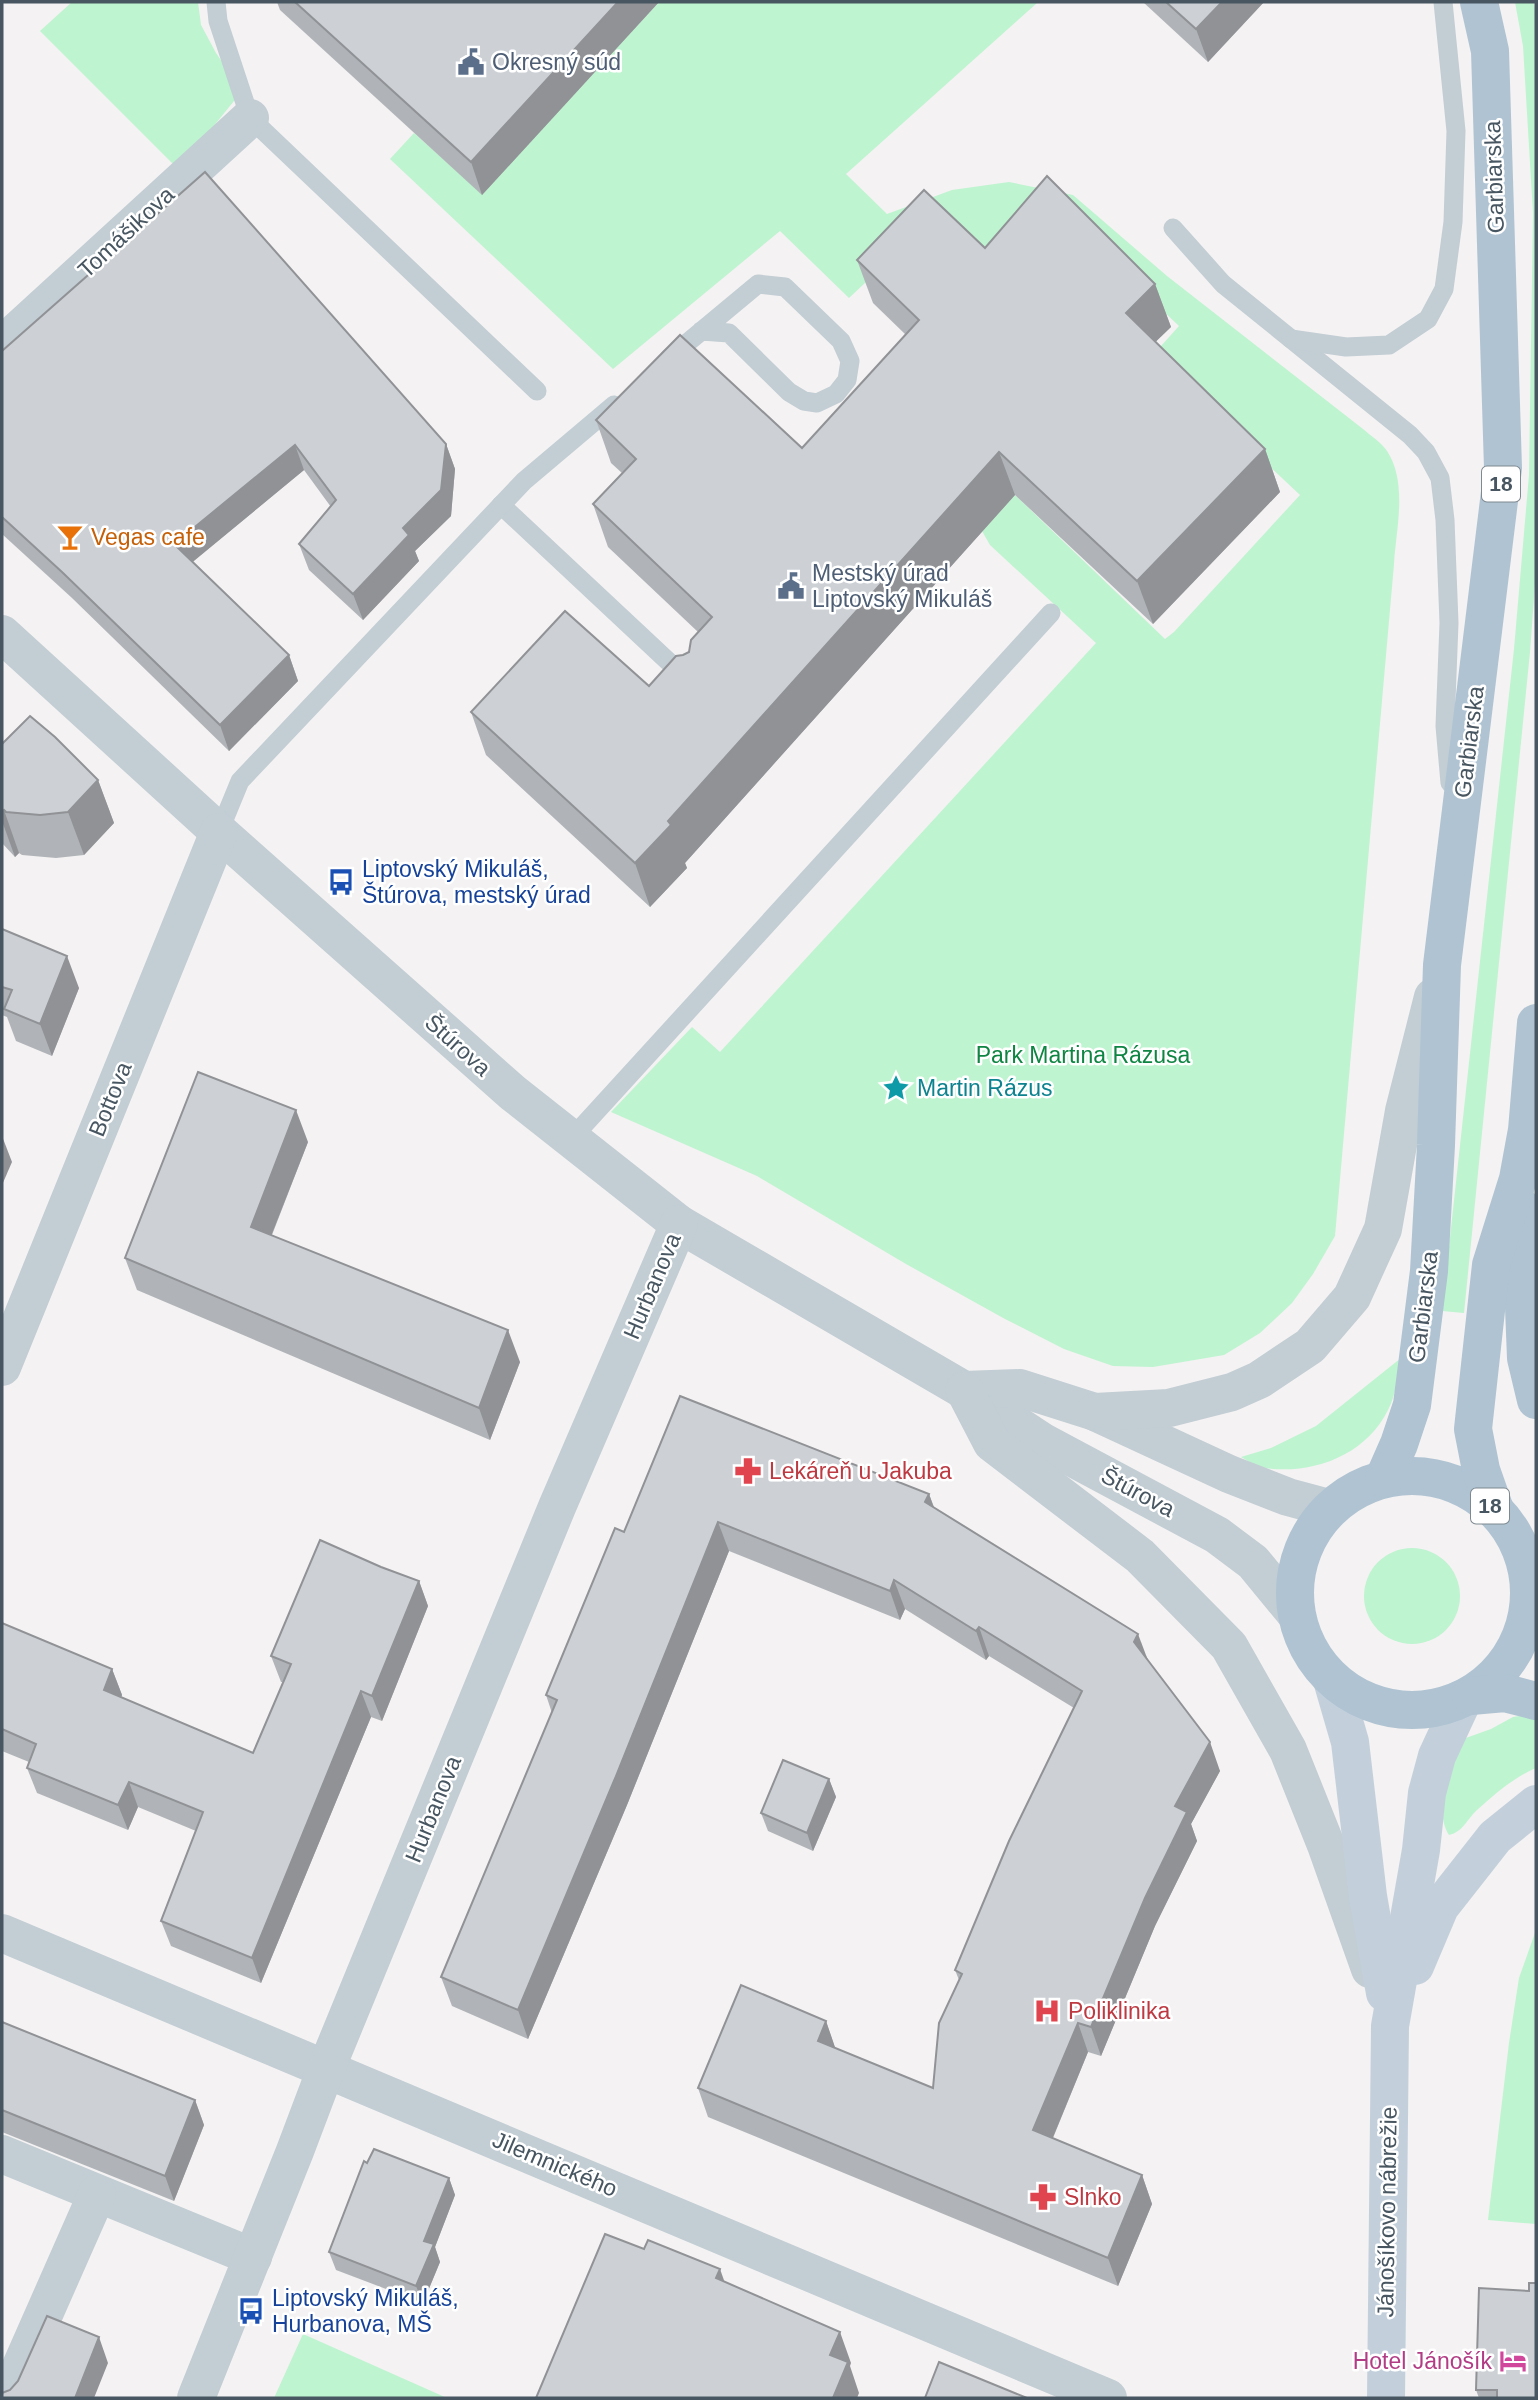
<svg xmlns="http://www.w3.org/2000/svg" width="1538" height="2400" viewBox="0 0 1538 2400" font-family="Helvetica,sans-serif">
  <rect width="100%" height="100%" fill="#f4f2f2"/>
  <g fill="#bef4d0">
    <path d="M72,2H198L201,25L216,53L242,91L204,138L174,165L40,31Z"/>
    <path d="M659,2H1035L1037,3L846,174L887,214L952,190L1009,182L1073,195L1167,276L1363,429C1371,436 1381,442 1387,451C1408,483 1396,529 1394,564L1335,1236L1313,1274L1292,1303L1260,1333L1224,1355L1153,1367L1113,1366L1064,1349L1005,1319L906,1264L757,1176L611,1112L692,1027L720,1052L1096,643L990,545L982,531L1015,495L1165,639L1174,632L1300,495L1152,356L1179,326L1061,214L1004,279L935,217L849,298L780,231L613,369L390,159L414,133L482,194Z"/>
    <path d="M1515,2H1534L1536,18V570L1530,652L1464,1313L1442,1311L1514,649L1529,475L1533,213L1523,46Z"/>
    <path d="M1401,1358C1398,1375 1396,1395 1388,1410C1366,1455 1313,1475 1265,1468C1257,1467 1248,1461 1241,1457L1271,1448L1316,1426Z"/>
    <circle cx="1412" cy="1596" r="48"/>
    <path d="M1526,1715L1536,1720V1768C1513,1778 1496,1793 1477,1810C1467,1819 1463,1832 1449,1835C1432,1808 1452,1766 1463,1739L1491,1729L1513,1717Z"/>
    <path d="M1536,1930V2224L1488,2220L1509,2043L1519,1978Z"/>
    <path d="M303,2334L447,2398H274Z"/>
  </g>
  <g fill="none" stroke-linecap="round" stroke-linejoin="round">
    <g stroke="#c2cdd4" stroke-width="19">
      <path d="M216,2L218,21L250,118L537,391"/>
      <path d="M1173,228L1223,284L1410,435L1426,452L1440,478L1445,520L1449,623L1445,726L1450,783"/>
      <path d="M1291,339L1346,347L1389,345L1428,319L1444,289L1453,222L1456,131L1443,2"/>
      <path d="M669,358L758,284L785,287L841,341L850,361L847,380L836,394L817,403L804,401L789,392L729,333L701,331"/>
      <path d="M501,505L687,679"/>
      <path d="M219,832L240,781L524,481L614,405"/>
      <path d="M571,1139L1051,613"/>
    </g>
    <g stroke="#c2cdd4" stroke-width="38">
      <path d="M2,345L250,118"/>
      <path d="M2,634L219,832L513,1093L679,1224L964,1390L1043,1442L1217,1535L1253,1562L1295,1613"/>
      <path d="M2,1367L219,832"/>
      <path d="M964,1390L1020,1388L1095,1412L1229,1474L1288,1497L1329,1508"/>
      <path d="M965,1391L992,1443L1140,1556L1229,1646L1288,1750L1326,1845L1370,1969"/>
      <path d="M1095,1412L1169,1408L1232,1392L1259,1380L1310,1346L1352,1297L1383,1229L1404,1111L1433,997"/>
      <path d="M2,1933L1108,2398"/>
      <path d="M2,2154L253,2257"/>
      <path d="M7,2398L97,2194"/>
      <path d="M196,2398L295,2151L326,2069L557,1507L679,1224"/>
    </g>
    <g stroke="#c3d0dc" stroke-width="38">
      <path d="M1332,1680L1350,1742L1368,1896L1385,1993"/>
      <path d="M1415,1966L1440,1907L1495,1837L1536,1804"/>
      <path d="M1386,2398L1390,2026L1421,1850L1427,1793L1437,1756L1464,1698"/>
    </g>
    <g stroke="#afc3d2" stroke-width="38">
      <path d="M1520,1206L1526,1358L1536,1400"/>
      <circle cx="1412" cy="1593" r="117"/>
      <path d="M1384,1478L1399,1444L1412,1405L1429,1271L1436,1145L1442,965L1503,468L1490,51L1479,2"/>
      <path d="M1495,1510L1481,1470L1473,1429L1491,1265L1518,1179L1527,1130L1536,1023"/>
      <path d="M1471,1696L1505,1693L1536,1701"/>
    </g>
  </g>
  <g fill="#b0b4b8">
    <path d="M277,2H659L482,195L280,10Z"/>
    <path d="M1143,2H1264L1208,62Z"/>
    <path d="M985,248L1155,284L1171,327L1155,342L1265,449L1280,492L1153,624L1015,495L685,863L687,868L650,907L486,755L471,712L649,686L689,652L698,632L608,547L593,504L622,473L611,463L596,420L802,448L906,335L873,303L857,260Z"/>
    <path d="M2,351L446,444L455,469L451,516L415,551L419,561L363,620L309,570L299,544L331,507L304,470L192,562L289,655L298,681L229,751L72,598L2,534Z"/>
    <path d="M2,744L98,780L114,823L84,855L56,858L22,855L19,853L15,857L2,843Z"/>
    <path d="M2,929L79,988L52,1056L16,1041L7,1017L2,1015Z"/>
    <path d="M308,1142L272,1235L520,1362L490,1440L137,1290L125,1258Z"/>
    <path d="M929,1494L934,1507L1147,1659L1220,1771L1191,1824L1197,1841L1155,1926L1101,2056L1088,2052L1053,2138L1142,2175L1152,2204L1118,2286L708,2117L698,2088L826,2021L835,2048L933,2088L959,1980L955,1970L1074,1708L989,1656L986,1660L905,1609L900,1620L729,1551L627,1805L528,2039L452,2006L441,1977L552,1713L546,1695L624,1532Z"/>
    <path d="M381,1567L419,1581L428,1606L382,1721L371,1717L261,1983L171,1946L161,1921L196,1831L138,1807L128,1830L37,1793L27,1768L29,1762L2,1751V1623L112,1669L122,1695L121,1697L253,1753L283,1682H281L271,1656Z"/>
    <path d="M829,1779L836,1797L813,1851L768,1831L761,1813Z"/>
    <path d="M2,2022L195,2100L204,2125L174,2201L2,2132Z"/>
    <path d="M367,2163L449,2178L455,2195L435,2247L440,2262L423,2303L336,2270L329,2252Z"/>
    <path d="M1529,2291L1536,2398H1479L1476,2390Z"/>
  </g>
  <g fill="#909296">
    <path d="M618,2H659L482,195L471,162Z"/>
    <path d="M1222,2H1264L1208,62L1196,29Z"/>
    <path d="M1155,284L1171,327L1141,356L1126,313Z"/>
    <path d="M446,444L455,469L451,516L415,551L419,561L363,620L353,594L403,528Z"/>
    <path d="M295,445L304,470L183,570L174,544Z"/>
    <path d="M1265,449L1280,492L1153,624L1137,581Z"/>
    <path d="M999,452L1015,495L685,863L687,868L650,907L635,863L668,821Z"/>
    <path d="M289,655L298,681L229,751L220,725Z"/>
    <path d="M98,780L114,823L84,855L68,812Z"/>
    <path d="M4,810L19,853L15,857L2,821V812Z"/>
    <path d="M67,956L79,988L52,1056L40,1024Z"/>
    <path d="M296,1110L308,1142L262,1259L251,1227Z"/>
    <path d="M2,1136L12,1162L2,1185Z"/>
    <path d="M508,1330L520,1362L490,1440L479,1408Z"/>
    <path d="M929,1494L939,1522L925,1502Z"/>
    <path d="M718,1522L729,1551L627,1805L528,2039L518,2010Z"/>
    <path d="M894,1580L905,1609L900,1620L890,1591Z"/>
    <path d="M419,1581L428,1606L382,1721L372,1696Z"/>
    <path d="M979,1627L989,1656L986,1660L976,1631Z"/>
    <path d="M1138,1634L1149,1663L1134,1642Z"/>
    <path d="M112,1669L122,1695L113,1716L104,1690Z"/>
    <path d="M361,1691L371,1717L261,1983L252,1958Z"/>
    <path d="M1210,1742L1220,1771L1191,1824L1197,1841L1155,1926L1101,2056L1091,2027L1175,1806Z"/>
    <path d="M829,1779L836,1797L813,1851L807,1833Z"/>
    <path d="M129,1782L138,1807L128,1830L118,1805Z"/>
    <path d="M826,2021L836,2050L818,2041Z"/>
    <path d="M1078,2023L1088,2052L1044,2159L1033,2130Z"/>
    <path d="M195,2100L204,2125L174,2201L165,2176Z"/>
    <path d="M1142,2175L1152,2204L1118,2286L1108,2258Z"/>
    <path d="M449,2178L455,2195L435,2247L440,2262L423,2303L416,2286L424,2241Z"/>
    <path d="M720,2269L731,2300L716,2278Z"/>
    <path d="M840,2332L851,2363L850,2366L859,2393L857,2398H833L830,2355Z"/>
    <path d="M99,2337L108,2363L94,2398H75Z"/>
  </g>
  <g fill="#cdd1d6" stroke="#909296" stroke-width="2">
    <path d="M295,2H618L471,162Z"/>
    <path d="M1166,2H1222L1196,29Z"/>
    <path d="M205,172L446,444L441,490L403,528L409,535L353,594L299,544L336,500L295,445L174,544L289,655L220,725L62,572L2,517V351Z"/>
    <path d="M1047,176L1155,284L1126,313L1265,449L1137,581L999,452L668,821L671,825L635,863L471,712L565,611L649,686L676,656L683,655L689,652L691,640L712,617L593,504L636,459L596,420L680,335L802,448L919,320L857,260L924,190L985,248Z"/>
    <path d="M30,716L55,737L98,780L68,812L40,815L6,812L4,810L2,812V744Z"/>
    <path d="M2,929L67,956L40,1024L4,1009L12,990L2,987Z"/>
    <path d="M198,1072L296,1110L251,1227L508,1330L479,1408L125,1258Z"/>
    <path d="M680,1396L929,1494L925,1502L1138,1634L1134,1642L1210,1742L1175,1806L1187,1812L1145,1898L1091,2027L1078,2023L1033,2130L1142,2175L1108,2258L698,2088L741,1985L826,2021L818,2041L933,2088L939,2023L962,1974L955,1970L1009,1841L1082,1691L979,1627L976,1631L894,1580L890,1591L718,1522L616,1776L518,2010L441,1977L557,1700L546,1695L615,1528L624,1532Z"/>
    <path d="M320,1540L381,1567L419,1581L372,1696L361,1691L252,1958L161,1921L203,1812L129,1782L118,1805L27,1768L36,1744L2,1729V1623L112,1669L104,1690L253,1753L291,1664L271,1656Z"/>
    <path d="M783,1760L829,1779L807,1833L761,1813Z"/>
    <path d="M2,2022L195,2100L165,2176L2,2110Z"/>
    <path d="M374,2149L449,2178L424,2241L434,2244L416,2286L329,2252L364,2161L367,2163Z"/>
    <path d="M605,2234L644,2249L648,2240L720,2269L716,2278L840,2332L830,2355L848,2362L833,2398H536Z"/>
    <path d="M1529,2283H1536V2398H1497V2390H1476L1479,2288L1529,2291Z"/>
    <path d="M47,2316L99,2337L75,2398H2V2393L10,2390L18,2381Z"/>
    <path d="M939,2362L1027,2398H925Z"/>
  </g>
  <defs>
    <symbol id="civic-bare" viewBox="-9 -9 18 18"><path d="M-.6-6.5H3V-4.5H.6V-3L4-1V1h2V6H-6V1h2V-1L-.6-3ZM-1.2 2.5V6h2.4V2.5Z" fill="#5c6f8a" stroke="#fff" stroke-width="2.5" paint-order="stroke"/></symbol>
    <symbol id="bar-bare" viewBox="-9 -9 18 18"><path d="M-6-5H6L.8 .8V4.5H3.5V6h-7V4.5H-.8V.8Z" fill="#e8710a" stroke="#fff" stroke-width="2.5" paint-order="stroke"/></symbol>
    <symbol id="bus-bare" viewBox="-9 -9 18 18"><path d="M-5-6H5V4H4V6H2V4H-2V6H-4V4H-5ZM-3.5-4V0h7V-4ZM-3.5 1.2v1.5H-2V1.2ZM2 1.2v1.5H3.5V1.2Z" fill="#1a4fb4" stroke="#fff" stroke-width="2.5" paint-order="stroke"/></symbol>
    <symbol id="sight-bare" viewBox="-9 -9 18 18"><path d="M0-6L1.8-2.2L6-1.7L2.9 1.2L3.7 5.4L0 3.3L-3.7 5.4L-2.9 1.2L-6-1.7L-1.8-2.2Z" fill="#0f9aa8" stroke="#fff" stroke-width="2.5" paint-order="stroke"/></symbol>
    <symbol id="pharmacy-bare" viewBox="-9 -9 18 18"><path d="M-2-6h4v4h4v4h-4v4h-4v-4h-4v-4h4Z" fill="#e0444e" stroke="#fff" stroke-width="2.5" paint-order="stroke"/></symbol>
    <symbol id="hospital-bare" viewBox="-9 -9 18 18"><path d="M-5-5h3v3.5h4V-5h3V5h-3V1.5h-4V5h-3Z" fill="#e0444e" stroke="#fff" stroke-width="2.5" paint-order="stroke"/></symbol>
    <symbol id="hotel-bare" viewBox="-9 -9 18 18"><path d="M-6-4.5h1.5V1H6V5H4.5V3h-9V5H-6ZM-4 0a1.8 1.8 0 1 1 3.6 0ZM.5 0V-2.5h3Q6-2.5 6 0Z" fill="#d1479c" stroke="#fff" stroke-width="2.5" paint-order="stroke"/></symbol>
  </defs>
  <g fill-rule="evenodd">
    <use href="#civic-bare" x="452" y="43" width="38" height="38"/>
    <use href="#bar-bare" x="51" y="518" width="38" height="38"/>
    <use href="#civic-bare" x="772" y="567" width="38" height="38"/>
    <use href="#bus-bare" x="322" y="863" width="38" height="38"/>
    <use href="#sight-bare" x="877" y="1069" width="38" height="38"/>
    <use href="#pharmacy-bare" x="729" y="1452" width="38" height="38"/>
    <use href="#hospital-bare" x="1028" y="1992" width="38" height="38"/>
    <use href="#pharmacy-bare" x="1024" y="2178" width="38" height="38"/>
    <use href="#bus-bare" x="232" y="2292" width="38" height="38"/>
    <use href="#hotel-bare" x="1494" y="2342" width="38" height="38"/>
  </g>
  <g text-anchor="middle" stroke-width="5" stroke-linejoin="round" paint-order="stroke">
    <g fill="#fff" stroke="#7e8990" stroke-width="2">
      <rect x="1482" y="466.5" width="38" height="35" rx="5"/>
      <rect x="1471" y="1488.5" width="38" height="35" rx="5"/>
    </g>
    <g font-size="21" font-weight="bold" fill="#475661">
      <text x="1501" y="491">18</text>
      <text x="1490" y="1513">18</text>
    </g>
    <g font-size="23" fill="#4e5e75" stroke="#fff" text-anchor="start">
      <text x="492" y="70">Okresný súd</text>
      <text x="812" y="581">Mestský úrad<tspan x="812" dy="26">Liptovský Mikuláš</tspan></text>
    </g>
    <g font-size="23" fill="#475661" stroke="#fff">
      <text transform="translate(1494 177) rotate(-92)" y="8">Garbiarska</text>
      <text transform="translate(126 232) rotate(-43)" y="8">Tomášikova</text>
      <text transform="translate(1469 742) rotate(-83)" y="8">Garbiarska</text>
      <text transform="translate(458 1045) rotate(42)" y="8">Štúrova</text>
      <text transform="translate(110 1099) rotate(-68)" y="8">Bottova</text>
      <text transform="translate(652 1286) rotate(-67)" y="8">Hurbanova</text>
      <text transform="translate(1423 1307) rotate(-83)" y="8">Garbiarska</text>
      <text transform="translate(1138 1492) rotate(28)" y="8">Štúrova</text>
      <text transform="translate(433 1809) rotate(-68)" y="8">Hurbanova</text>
      <text transform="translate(555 2164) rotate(23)" y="8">Jilemnického</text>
      <text transform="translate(1387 2212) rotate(-89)" y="8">Jánošíkovo nábrežie</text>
    </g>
    <g font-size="23" fill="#c56008" stroke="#fff" text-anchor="start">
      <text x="91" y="545">Vegas cafe</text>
    </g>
    <g font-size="23" fill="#164399" stroke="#fff" text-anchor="start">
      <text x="362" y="877">Liptovský Mikuláš,<tspan x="362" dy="26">Štúrova, mestský úrad</tspan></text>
      <text x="272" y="2306">Liptovský Mikuláš,<tspan x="272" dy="26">Hurbanova, MŠ</tspan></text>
    </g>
    <g font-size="23" fill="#0f8543" stroke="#fff">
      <text x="1083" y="1063">Park Martina Rázusa</text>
    </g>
    <g font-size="23" fill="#0d838f" stroke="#fff" text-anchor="start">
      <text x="917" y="1096">Martin Rázus</text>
    </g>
    <g font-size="23" fill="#be3a42" stroke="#fff" text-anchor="start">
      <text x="769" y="1479">Lekáreň u Jakuba</text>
      <text x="1068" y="2019">Poliklinika</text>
      <text x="1064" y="2205">Slnko</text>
    </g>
    <g font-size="23" fill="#b23c85" stroke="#fff" text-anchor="end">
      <text x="1492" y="2369">Hotel Jánošík</text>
    </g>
  </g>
  <rect width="1538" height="2400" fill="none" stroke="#475661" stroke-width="7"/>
</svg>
